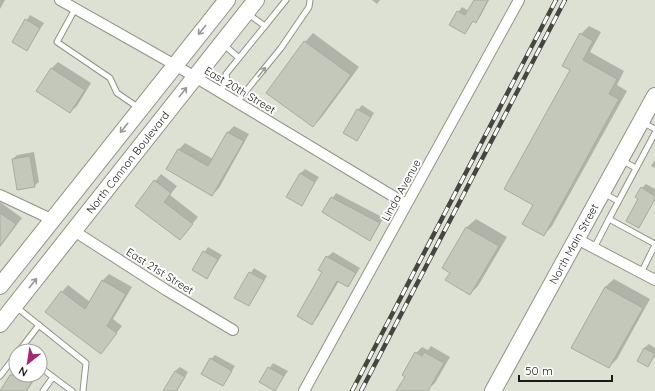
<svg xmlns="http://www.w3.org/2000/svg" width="655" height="391" viewBox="0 0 655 391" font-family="Quicksand,sans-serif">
  <rect width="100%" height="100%" fill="#dde1d3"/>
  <g fill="#0003">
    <path d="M0,0H5L0,9Z"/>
    <path d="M372,0H380L377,4Z"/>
    <path d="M475,0H489L480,17L476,21L474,20L465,33L450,24L462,7L469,11Z"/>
    <path d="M30,15L44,23L27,49L13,41Z"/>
    <path d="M589,26L601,32L590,52L624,71L617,85L627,91L552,226L544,235L534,204L581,34Z"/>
    <path d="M313,33L359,67L321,118L313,126L305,42Z"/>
    <path d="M58,62L91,83L77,106L70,112L52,68Z"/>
    <path d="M362,105L374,113L357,140L358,110Z"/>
    <path d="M234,126L249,134L219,188L212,195L167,169L179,149L185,143L213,159L228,132Z"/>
    <path d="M34,152L39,182L34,186L13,159L17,155Z"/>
    <path d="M655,160V168L651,166Z"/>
    <path d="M305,169L319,177L301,204L300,174Z"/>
    <path d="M161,174L177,186L170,195L198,217L180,239L136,205Z"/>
    <path d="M646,184L655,189V200L639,226L642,188Z"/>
    <path d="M336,193L384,218L369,240L323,212Z"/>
    <path d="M0,202L22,218L0,247Z"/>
    <path d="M476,219L507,237L478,286L470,294L451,272L444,268L467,227Z"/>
    <path d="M208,247L222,255L207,278L193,270Z"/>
    <path d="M333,252L360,268L348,286L339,281L317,318L312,324L327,257Z"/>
    <path d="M254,268L267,276L249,305L235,297Z"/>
    <path d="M109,274L132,287L113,319L122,326L101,353L62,292L68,285L90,302L103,280Z"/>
    <path d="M614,279L650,299L617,359L609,367L605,287Z"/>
    <path d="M649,344L655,348V356L648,366L644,348Z"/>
    <path d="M431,346L450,357L435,383L426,391H397L406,377L416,353L422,347L428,350Z"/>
    <path d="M215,355L235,366L223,385L211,359Z"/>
    <path d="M273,363L288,371L275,390L260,382Z"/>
    <path d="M180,367L188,372L177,391H169L175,371Z"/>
    <path d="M16,368V375H38L27,391H0Z"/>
  </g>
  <g fill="#c3c8ba" stroke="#a7ac9e">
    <path d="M474,0H488L476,23L473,21L465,34L449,25L457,11L465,15Z"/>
    <path d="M25,19L40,28L27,51L12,42Z"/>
    <path d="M580,33L593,41L583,60L617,79L609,94L619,99L544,236L522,224L533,205L504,189L570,70L562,66Z"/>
    <path d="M304,41L351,75L313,127L266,93Z"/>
    <path d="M51,68L85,90L70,113L36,91Z"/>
    <path d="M357,109L371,117L357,141L343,133Z"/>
    <path d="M227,132L244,141L212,196L166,169L178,149L208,166Z"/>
    <path d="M30,156L35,187L17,190L12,159Z"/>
    <path d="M300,173L315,182L302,206L286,197Z"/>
    <path d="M154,180L171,193L164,202L193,224L180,240L135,206Z"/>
    <path d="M641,187L655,196V199L639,228L626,221L638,199L635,197Z"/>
    <path d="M331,197L380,223L370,241L322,212Z"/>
    <path d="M0,213L16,224L0,246Z"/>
    <path d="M466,227L499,246L470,295L445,280L450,273L442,268Z"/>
    <path d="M203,251L218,259L207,279L192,270Z"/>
    <path d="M326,256L356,273L348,287L337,281L312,325L297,316L322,272L318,270Z"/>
    <path d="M249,272L264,280L249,306L234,298Z"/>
    <path d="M102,280L126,294L107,326L117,333L101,354L45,312L61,291L85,309Z"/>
    <path d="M605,287L643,308L609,368L571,348Z"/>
    <path d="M644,348L655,354L648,367L637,361Z"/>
    <path d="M415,352L422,356L424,352L444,363L428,391H396L405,377L402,375Z"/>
    <path d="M210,358L232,371L223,386L201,374Z"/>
    <path d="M268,367L284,376L275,391L259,382Z"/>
    <path d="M175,371L185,377L176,391H163Z"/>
    <path d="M10,375H29L34,379L26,391H0Z"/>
  </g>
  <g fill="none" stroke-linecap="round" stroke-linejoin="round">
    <defs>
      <g id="service">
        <path d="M75,9L57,42L110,78L117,93L139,108"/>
        <path d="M248,14L265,26"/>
        <path d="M223,44L239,58"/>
        <path d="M220,92L227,80L226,74L286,0"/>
        <path d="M237,102L281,48L309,7L310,0"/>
        <path d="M644,123L655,129"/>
        <path d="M621,160L636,168"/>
        <path d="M603,193L618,201"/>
        <path d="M609,219L655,133"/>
        <path d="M594,248L609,219L655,244"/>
        <path d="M641,273L655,245"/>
        <path d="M15,306L86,363L83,391"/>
        <path d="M19,351L39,325"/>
        <path d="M40,367L53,377L43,391"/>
        <path d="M0,376L16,355"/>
        <path d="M53,377L72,391"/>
      </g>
      <g id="minor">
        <path d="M60,0L175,65L406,204"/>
        <path d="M0,195L51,219"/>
        <path d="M74,231L166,290L233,330"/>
        <path d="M577,239L655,280"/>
        <path d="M304,391L519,0"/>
      </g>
      <g id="primary">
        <path d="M0,286L227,0"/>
        <path id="s1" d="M0,324L256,0"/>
        <path id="s2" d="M493,391L655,96"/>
      </g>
    </defs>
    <use href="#service" stroke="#909487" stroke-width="7"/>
    <use href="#minor" stroke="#909487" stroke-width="12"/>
    <use href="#primary" stroke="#909487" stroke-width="18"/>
    <use href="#service" stroke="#fff" stroke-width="5"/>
    <use href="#minor" stroke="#fff" stroke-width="10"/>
    <use href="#primary" stroke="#fff" stroke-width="16"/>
    <defs>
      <g id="rail">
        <path d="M352,391L556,0"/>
        <path d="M361,391L565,0"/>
      </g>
    </defs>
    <use href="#rail" stroke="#45463f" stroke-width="4.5"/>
    <use href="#rail" stroke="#fff" stroke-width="3" stroke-dasharray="9" stroke-linecap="butt"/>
  </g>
  <defs><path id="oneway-shaft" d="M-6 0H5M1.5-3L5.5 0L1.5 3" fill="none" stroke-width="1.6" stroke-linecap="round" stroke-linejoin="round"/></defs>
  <g stroke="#989896">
    <use href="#oneway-shaft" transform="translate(202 30) rotate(129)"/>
    <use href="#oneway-shaft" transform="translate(262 72) rotate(-51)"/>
    <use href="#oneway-shaft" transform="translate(183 92) rotate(-52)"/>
    <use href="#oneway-shaft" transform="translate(124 128) rotate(129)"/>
    <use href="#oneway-shaft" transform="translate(33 283) rotate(-51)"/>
  </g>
  <g text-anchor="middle" stroke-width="4" stroke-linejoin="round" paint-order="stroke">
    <g font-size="11" fill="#1a1b16" stroke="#fff">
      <text transform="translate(240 90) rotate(31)" y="4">East 20th Street</text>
      <text dy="4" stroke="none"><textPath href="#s1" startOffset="206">North Cannon Boulevard</textPath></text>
      <text transform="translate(401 190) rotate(-61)" y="4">Linda Avenue</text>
      <text dy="4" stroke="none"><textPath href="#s2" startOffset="168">North Main Street</textPath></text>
      <text transform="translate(160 271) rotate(32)" y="4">East 21st Street</text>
    </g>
  </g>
  <g transform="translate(28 363) rotate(210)"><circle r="19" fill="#ffffff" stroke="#a3a4a2"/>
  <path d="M0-3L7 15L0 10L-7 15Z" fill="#a52575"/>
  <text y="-6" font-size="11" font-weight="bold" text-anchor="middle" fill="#1a1b16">N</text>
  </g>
  <path d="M519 375v6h93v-6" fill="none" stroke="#1a1b16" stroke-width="2"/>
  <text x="525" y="375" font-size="12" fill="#1a1b16" stroke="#ffffff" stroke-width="3" paint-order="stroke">50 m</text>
</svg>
